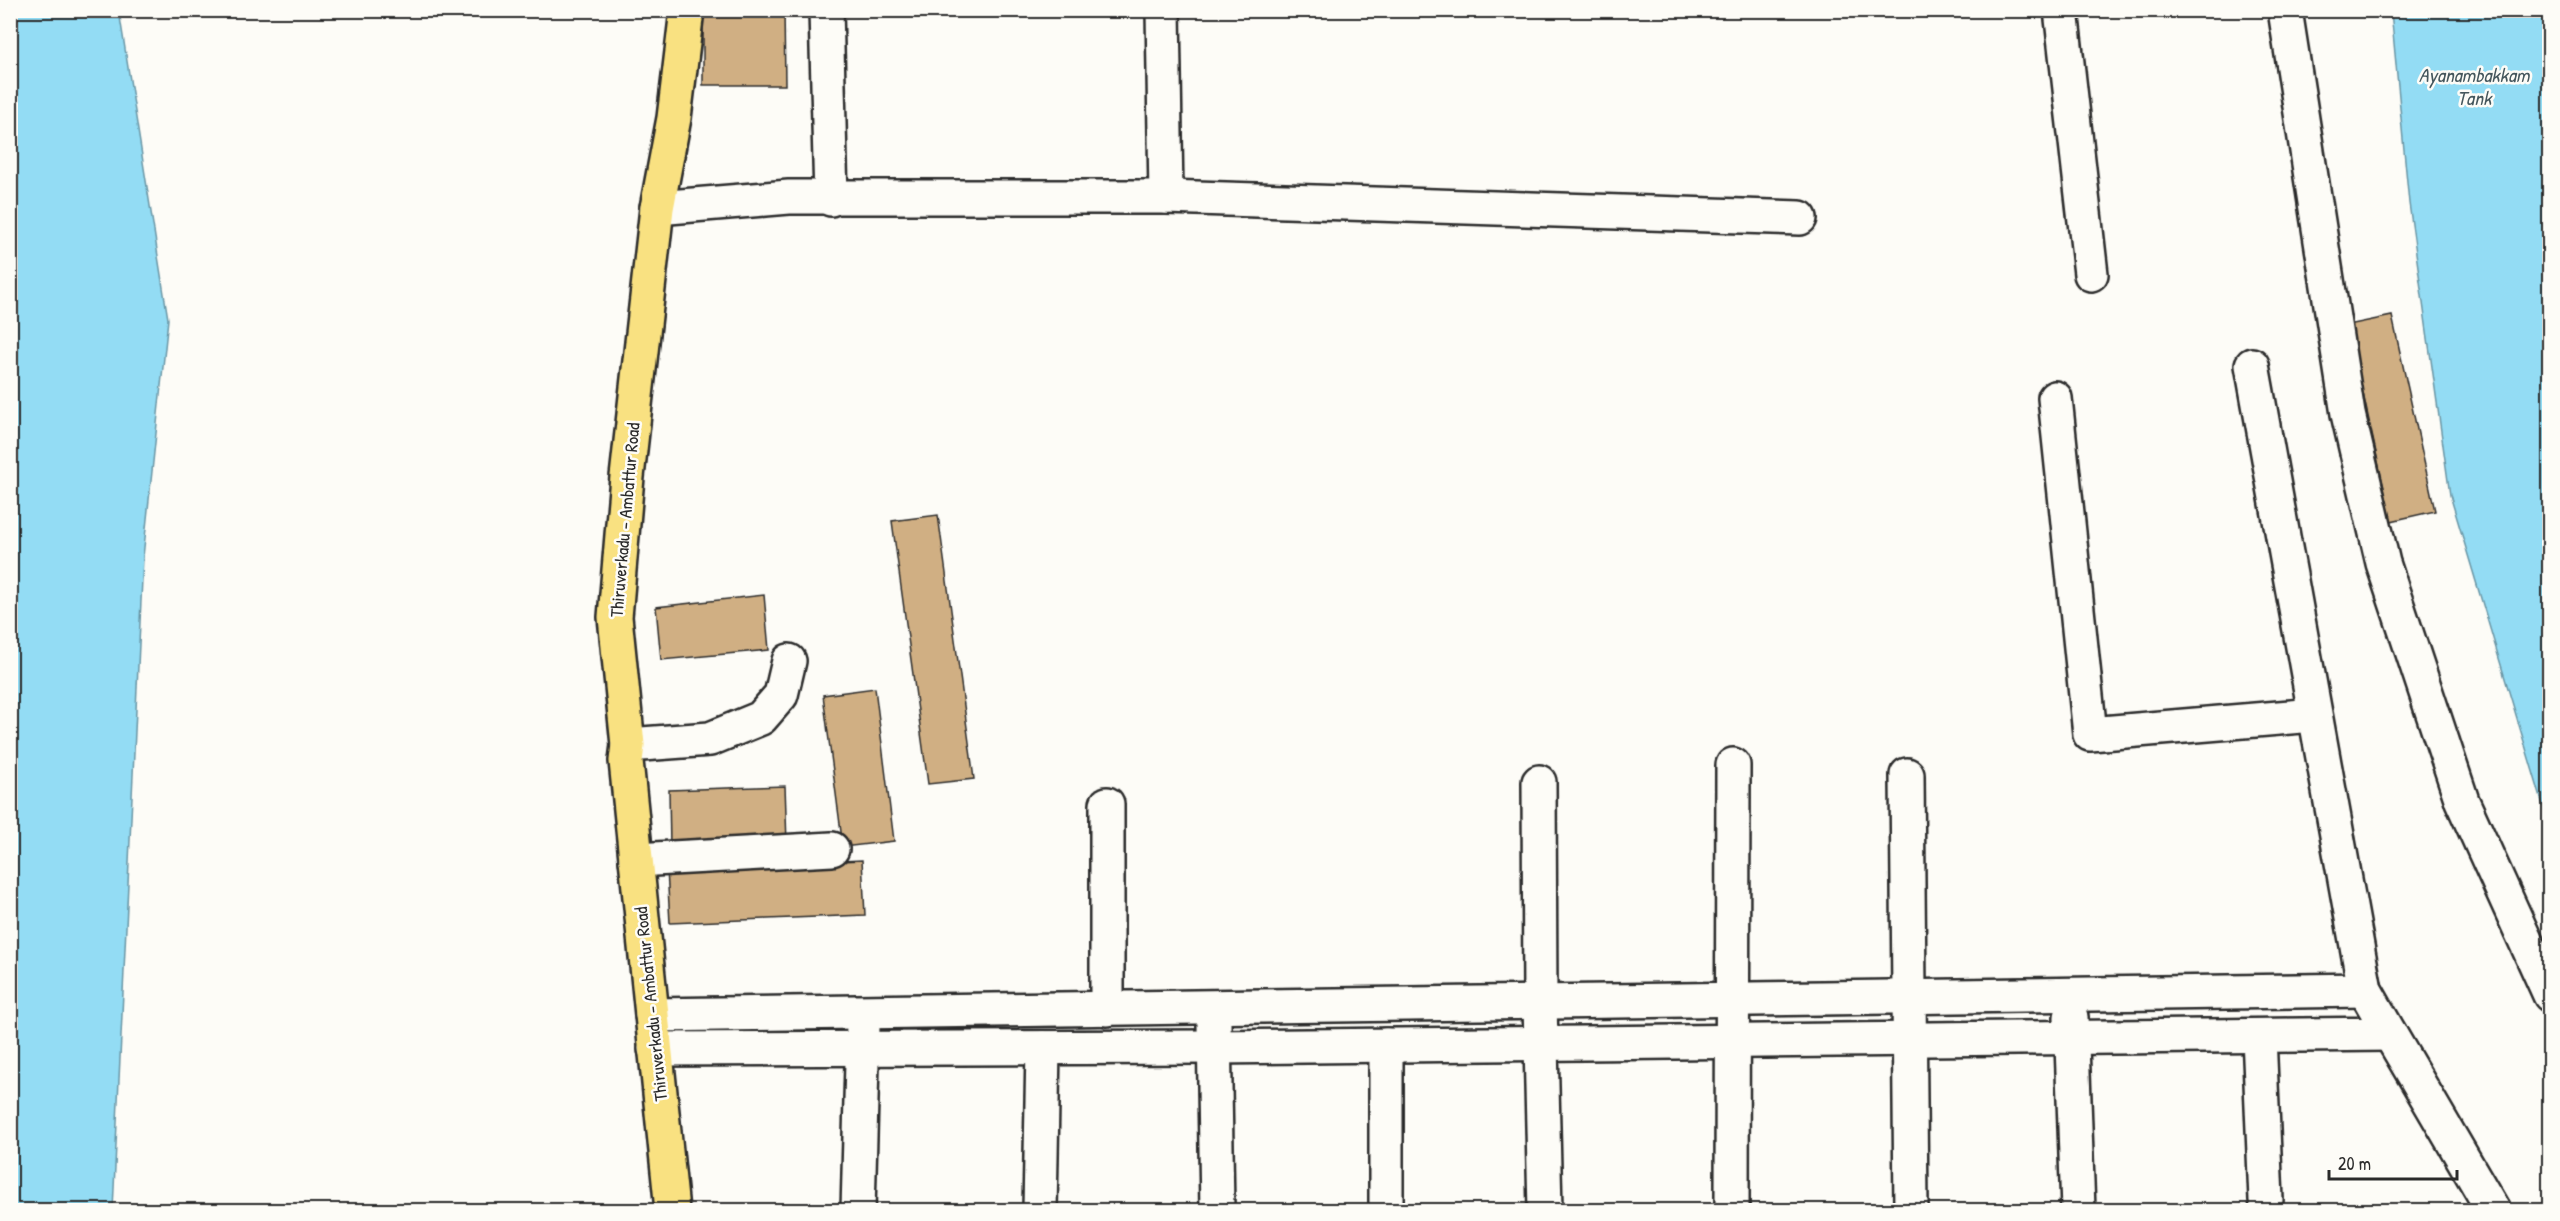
<svg xmlns="http://www.w3.org/2000/svg" width="2560" height="1221" viewBox="0 0 2560 1221" font-family="'Patrick Hand',sans-serif">
  <rect width="100%" height="100%" fill="#fdfcf7"/>
  <filter id="ink" filterUnits="userSpaceOnUse"><feTurbulence type="fractalNoise" baseFrequency=".0167" numOctaves="2"/><feDisplacementMap in="SourceGraphic" scale="12" xChannelSelector="R" yChannelSelector="G"/><feConvolveMatrix kernelMatrix="1 2 1 2 8 2 1 2 1" color-interpolation-filters="sRGB"/></filter>
  <g filter="url(#ink)">
    <g fill="#93dcf4" stroke="#6995a4" stroke-width="1.5">
      <path d="M10,11H119L168,319L143,557L113,1210H11Z"/>
      <path d="M2391,11H2549V825L2450,495L2409,203Z"/>
    </g>
    <g fill="#d0af83" stroke="#2b2b2b" stroke-width="1.5">
      <path d="M703,10H784L785,85H703Z"/>
      <path d="M2392,316L2435,511L2391,521L2348,325Z"/>
      <path d="M938,515L974,779L928,784L892,521Z"/>
      <path d="M764,595L769,650L661,660L656,607Z"/>
      <path d="M875,688L894,841L843,847L823,695Z"/>
      <path d="M785,786L787,843L670,847L669,790Z"/>
      <path d="M862,860L865,915L670,923L667,869Z"/>
    </g>
    <g fill="none" stroke-linecap="round" stroke-linejoin="round">
      <defs>
        <g id="minor">
          <path d="M826,10L831,199"/>
          <path d="M2061,10L2091,274"/>
          <path d="M2285,10L2348,414L2383,563L2462,801L2550,995"/>
          <path d="M1166,197L1800,218"/>
          <path d="M657,208L789,197H1166L1163,10"/>
          <path d="M2055,398L2090,734L2314,715"/>
          <path d="M628,745L710,739L761,718L781,695L789,661"/>
          <path d="M1907,775L1911,1210"/>
          <path d="M1539,782L1540,1003L1545,1210"/>
          <path d="M636,860L832,849"/>
          <path d="M1107,1009V804"/>
          <path d="M652,1015L2365,990"/>
          <path d="M2071,1017L2078,1210"/>
          <path d="M1214,1024L1217,1210"/>
          <path d="M2390,1034L2493,1210"/>
          <path d="M2259,1036L2266,1200"/>
          <path d="M1386,1045V1210"/>
          <path d="M655,1049L1215,1047L2390,1034L2365,990L2252,365"/>
          <path d="M858,1210L863,1026"/>
          <path d="M1040,1210L1043,1048"/>
          <path d="M1732,1210L1733,765"/>
        </g>
        <path id="major" d="M672,1210L626,761L628,745L615,617L627,477L657,208L674,118L687,10"/>
      </defs>
      <use href="#minor" stroke="#2b2b2b" stroke-width="38"/>
      <use href="#major" stroke="#2b2b2b" stroke-width="38"/>
      <use href="#minor" stroke="#fdfcf7" stroke-width="33"/>
      <use href="#major" stroke="#f9e181" stroke-width="33"/>
    </g>
  </g>
  <g text-anchor="middle" stroke-width="5" stroke-linejoin="round" paint-order="stroke">
    <g font-size="18" fill="#2b2b2b" stroke="#fdfcf7">
      <text transform="translate(625 520) rotate(-85)" y="6">Thiruverkadu - Ambattur Road</text>
      <text transform="translate(651 1004) rotate(-96)" y="6">Thiruverkadu - Ambattur Road</text>
    </g>
    <g font-size="20" font-style="italic" fill="#45575d" stroke="#fdfcf7">
      <text x="2474" y="82">Ayanambakkam<tspan x="2474" dy="23">Tank</tspan></text>
    </g>
  </g>
  <rect width="2560" height="1221" fill="none" stroke="#fdfcf7" stroke-width="36"/>
  <rect x="18" y="18" width="2524" height="1185" fill="none" stroke="#2b2b2b" stroke-width="2" filter="url(#ink)"/>
  <path d="M2329 1170v9h128v-9" fill="none" stroke="#2b2b2b" stroke-width="3"/>
  <text x="2338" y="1170" font-size="18" fill="#2b2b2b" stroke="#fdfcf7" stroke-width="4.5" paint-order="stroke">20 m</text>
</svg>
